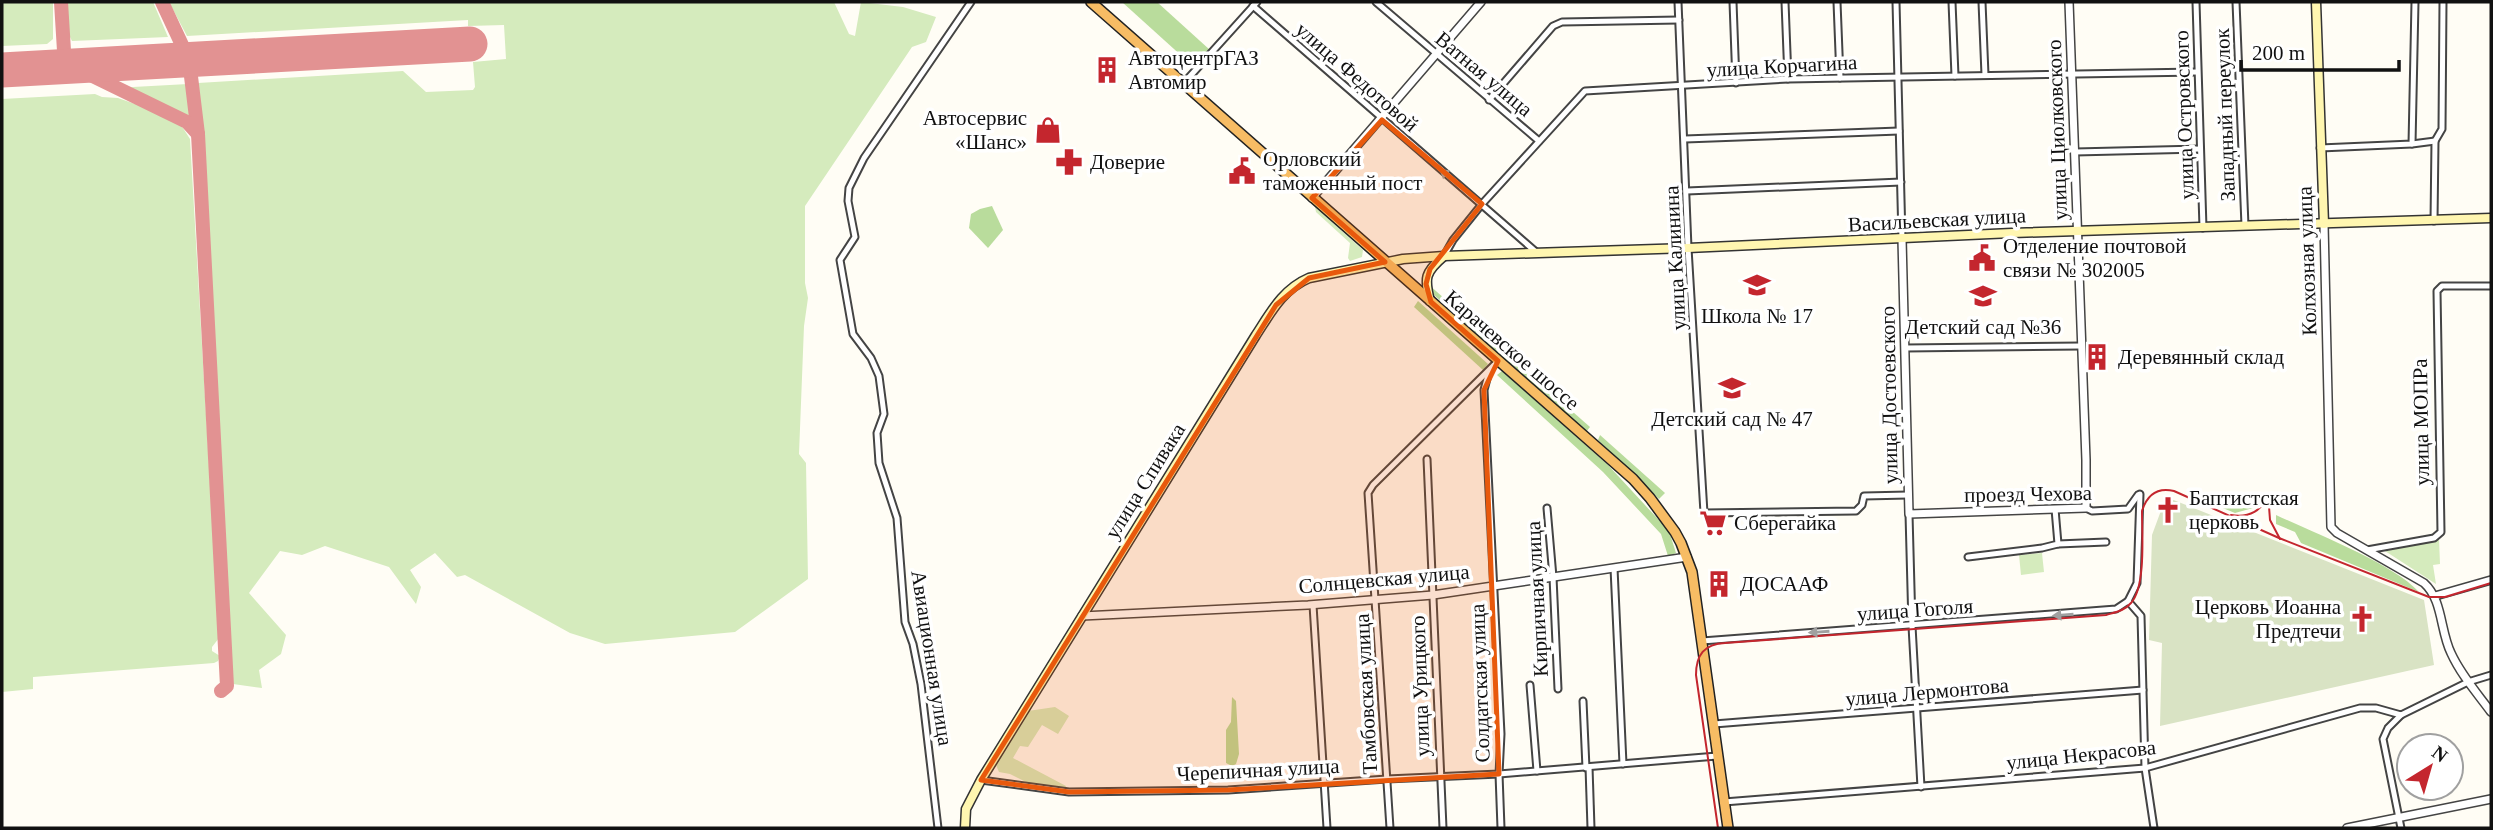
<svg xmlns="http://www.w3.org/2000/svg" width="2493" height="830" viewBox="0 0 2493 830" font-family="Georgia,serif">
  <rect width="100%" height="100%" fill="#fffdf5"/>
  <g fill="#d5ebbd">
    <path d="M2,2H53V39L47,44L2,46Z"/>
    <path d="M67,2H153L168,37L72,41L69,35Z"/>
    <path d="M169,2H834L849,34L855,36L861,2L903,7L936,17L926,42L912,47L805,206V283L808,298L804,326L799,454L806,463L808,579L735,632L605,644L570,633L465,575L457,577L435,553L410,570L421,587L416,604L389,567L325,546L302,555L280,551L249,593L286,635L281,654L259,670L262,688L233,684L198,83L403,71L426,92L473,90L475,87L473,62L506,59L504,25L468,26V20L187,36Z"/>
    <path d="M188,84L190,117L129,88L133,87Z"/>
    <path d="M95,94L102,97L118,98L135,104L137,103L181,125L190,139L219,638L212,647V651L220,656L218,661L214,663L33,677V689L2,692V99Z"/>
    <path d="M1315,207L1363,250L1362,257L1350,261L1348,258L1350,243L1316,212Z"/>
    <path d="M2439,539L2440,564L2433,565L2436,584L2385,551Z"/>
    <path d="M2042,553L2044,572L2021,575L2019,555Z"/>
    <path d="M1055,707L1069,716L1058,734L1042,725L1028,747L1020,746L1013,758L1066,786L1065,789L1030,784L1010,774L999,772L996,765L1028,711Z"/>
  </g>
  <g fill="#b9dc9c">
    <path d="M1122,2H1157L1210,50L1195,68Z"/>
    <path d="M992,206L1003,230L988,248L969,228L971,214L980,209Z"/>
    <path d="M1428,284L1590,427L1586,432L1433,294Z"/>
    <path d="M1418,301L1488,364L1483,370L1414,307Z"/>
    <path d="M1502,371L1608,465L1669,531L1676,553L1668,556L1661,534L1603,472L1497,375Z"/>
    <path d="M1600,435L1665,493L1659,499L1598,440Z"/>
    <path d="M2203,500L2248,502L2256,503L2253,508L2235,513Z"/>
    <path d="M2276,515C2314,533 2392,563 2419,592L2301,543L2295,532L2276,524Z"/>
    <path d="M1232,697L1236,701L1239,754L1236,764L1232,766L1226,763V730L1231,722Z"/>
  </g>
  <path fill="#d9e3c4" d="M2166,497L2424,600L2434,665L2160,726L2162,643L2149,640L2152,535Z"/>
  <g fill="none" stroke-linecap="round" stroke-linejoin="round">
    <g stroke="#e29292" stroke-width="14">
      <path d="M61,2L65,67"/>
      <path d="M162,2L189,60L198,134L227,686L221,691"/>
      <path d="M72,66L187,122L198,134"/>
    </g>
    <path stroke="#e29292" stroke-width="35" d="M2,70L470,44"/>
    <defs>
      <g id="minor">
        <path d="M1376,2L1539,141"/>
        <path d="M1678,2L1688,248L1704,513L1856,511L1862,505L1864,496L1908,495"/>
        <path d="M1733,2L1736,83"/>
        <path d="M1785,2L1788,79"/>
        <path d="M1837,2L1840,78"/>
        <path d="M1896,2L1902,239"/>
        <path d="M1952,2L1955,76"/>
        <path d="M1982,2L1985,75"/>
        <path d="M2196,2L2203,228"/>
        <path d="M2236,2L2245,226"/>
        <path d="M1253,6L1536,252"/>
        <path d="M1183,84L1257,2"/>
        <path d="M1489,100L1553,26L1562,22L1679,20"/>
        <path d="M1685,139L1899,131"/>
        <path d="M2412,144L2435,141"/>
        <path d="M2320,148L2412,144L2415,2"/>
        <path d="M2075,152L2200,149"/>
        <path d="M1687,191L1901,182"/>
        <path d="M2434,221L2435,141L2442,129L2443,2"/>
        <path d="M1444,256L1453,240L1482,204L1585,91L1788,79L2197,72"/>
        <path d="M1906,348L2081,346"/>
        <path d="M1489,371L1484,390L1501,734L1499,774L1501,828"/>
        <path d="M1427,459L1443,828"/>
        <path d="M1547,508L1553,577L1558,689"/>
        <path d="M2086,508L2092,511L2128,509L2138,495"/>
        <path d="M1909,514L1912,626L1921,787"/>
        <path d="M2058,544L2106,542"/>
        <path d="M2367,550L2434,538L2441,532L2437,291L2442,286H2491"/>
        <path d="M1968,557L2042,548L2058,544L2055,509"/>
        <path d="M1614,568L1623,764"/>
        <path d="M2128,601L2141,616L2145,768L2154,828"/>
        <path d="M1313,605L1327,828"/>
        <path d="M1702,641L2116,609L2128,601L2137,583L2140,494"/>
        <path d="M1530,685L1537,771"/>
        <path d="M1583,701L1586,768"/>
        <path d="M1714,724L2143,690"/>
        <path d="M1589,767L1591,828"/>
        <path d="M981,780L1069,792L1228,790L1387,779L1499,774L1717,756"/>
        <path d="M1724,802L2145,768L2360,708H2376L2401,715L2468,682L2491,675"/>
        <path d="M938,828L921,684L913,644L905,622L897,518L879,463L877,433L884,414L879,376L871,358L853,334L840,260L855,237L848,201L849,188L864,158L971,2"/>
        <path d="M1390,828L1368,493L1373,485L1498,361"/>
        <path d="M2401,828L2383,739L2388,728L2401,715"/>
      </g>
      <g id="tertiary">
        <path d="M1312,198L1481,2"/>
        <path d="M2324,224L2331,527L2337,533L2424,583C2443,600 2440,631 2451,653C2461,675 2477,693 2491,712"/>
        <path d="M1902,239L1909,514L2086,508V460L2069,2"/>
        <path d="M2435,596L2491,580"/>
        <path d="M1082,616L1308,605L1433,595L1687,557"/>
        <path d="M2347,828L2491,799"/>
      </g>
      <g id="secondary">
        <path d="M2316,2L2324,224"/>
        <path d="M1430,301C1424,278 1425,272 1444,256"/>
        <path d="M965,828L966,809L981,780L1256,335C1271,312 1283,289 1309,278L1403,259L1444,256L1688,248L2012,233L2491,218"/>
      </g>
      <path id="trunk" d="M1091,2L1633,479L1650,498L1675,532L1681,543L1692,572L1728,828"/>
    </defs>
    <use href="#minor" stroke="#444" stroke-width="9"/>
    <use href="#tertiary" stroke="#444" stroke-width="10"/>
    <use href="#secondary" stroke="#333" stroke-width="11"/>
    <use href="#trunk" stroke="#222" stroke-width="12"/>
    <use href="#minor" stroke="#fff" stroke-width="5"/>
    <use href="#tertiary" stroke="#fff" stroke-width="7"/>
    <use href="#secondary" stroke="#fff6b0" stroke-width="8"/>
    <use href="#trunk" stroke="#f7bc64" stroke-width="9"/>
    <g stroke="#c4262e" stroke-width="2">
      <path d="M2268,493L2270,520L2280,539"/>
      <path d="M2231,515C2249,518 2263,511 2268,493"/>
      <path d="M1718,828L1696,675C1696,655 1704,644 1725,643L2106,615C2116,612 2124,611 2131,603C2146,587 2142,533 2142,511C2147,495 2157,487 2174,491L2279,538L2429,597H2445L2491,583"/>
    </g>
  </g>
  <defs><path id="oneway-solid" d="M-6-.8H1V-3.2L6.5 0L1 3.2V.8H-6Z" transform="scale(1.75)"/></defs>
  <g fill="#a0a0a0">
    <use href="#oneway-solid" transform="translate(1448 176) rotate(-140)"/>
    <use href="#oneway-solid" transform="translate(2063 615) rotate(176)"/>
    <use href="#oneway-solid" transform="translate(1819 632) rotate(176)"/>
  </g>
  <path fill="#e8590c" fill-opacity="0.2" stroke="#e8590c" stroke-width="5" stroke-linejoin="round" d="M1382,120L1482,204L1430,269L1426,284L1431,302L1498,361L1484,390L1499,774L1228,790L1069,792L981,780L1276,305L1309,278L1385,262L1312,198Z"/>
  <defs>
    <symbol id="building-bare" viewBox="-9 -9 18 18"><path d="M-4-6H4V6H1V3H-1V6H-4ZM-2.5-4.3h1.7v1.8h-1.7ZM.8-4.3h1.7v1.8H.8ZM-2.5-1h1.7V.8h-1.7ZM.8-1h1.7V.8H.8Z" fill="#c4262e" stroke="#fff" stroke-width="2.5" paint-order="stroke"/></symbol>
    <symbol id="shop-bare" viewBox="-9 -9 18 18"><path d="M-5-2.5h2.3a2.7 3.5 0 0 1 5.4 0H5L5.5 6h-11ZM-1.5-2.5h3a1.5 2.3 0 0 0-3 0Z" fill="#c4262e" stroke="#fff" stroke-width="2.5" paint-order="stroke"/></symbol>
    <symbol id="pharmacy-bare" viewBox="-9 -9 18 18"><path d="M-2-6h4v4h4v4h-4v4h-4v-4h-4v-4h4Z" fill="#c4262e" stroke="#fff" stroke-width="2.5" paint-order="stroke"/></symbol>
    <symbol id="civic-bare" viewBox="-9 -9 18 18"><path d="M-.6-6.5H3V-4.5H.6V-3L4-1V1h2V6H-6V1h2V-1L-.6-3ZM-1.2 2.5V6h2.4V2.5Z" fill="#c4262e" stroke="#fff" stroke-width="2.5" paint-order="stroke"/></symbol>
    <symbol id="school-bare" viewBox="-9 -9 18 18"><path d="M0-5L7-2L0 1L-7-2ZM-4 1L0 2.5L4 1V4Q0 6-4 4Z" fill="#c4262e" stroke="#fff" stroke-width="2.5" paint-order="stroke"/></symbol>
    <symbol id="church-bare" viewBox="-9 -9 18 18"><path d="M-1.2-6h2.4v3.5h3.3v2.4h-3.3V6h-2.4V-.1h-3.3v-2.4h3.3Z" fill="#c4262e" stroke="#fff" stroke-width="2.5" paint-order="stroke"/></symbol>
    <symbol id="supermarket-bare" viewBox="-9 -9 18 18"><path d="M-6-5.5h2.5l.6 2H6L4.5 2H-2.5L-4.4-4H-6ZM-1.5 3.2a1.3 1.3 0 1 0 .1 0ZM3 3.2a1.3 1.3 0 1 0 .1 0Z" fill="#c4262e" stroke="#fff" stroke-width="2.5" paint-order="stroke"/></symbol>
  </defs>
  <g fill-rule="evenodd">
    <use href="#building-bare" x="1088" y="51" width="38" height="38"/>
    <use href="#shop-bare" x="1029" y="111" width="38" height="38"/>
    <use href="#pharmacy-bare" x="1050" y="143" width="38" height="38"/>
    <use href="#civic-bare" x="1223" y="152" width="38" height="38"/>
    <use href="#civic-bare" x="1963" y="239" width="38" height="38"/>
    <use href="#school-bare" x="1738" y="266" width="38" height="38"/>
    <use href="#school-bare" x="1964" y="277" width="38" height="38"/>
    <use href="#building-bare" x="2078" y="338" width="38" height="38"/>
    <use href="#school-bare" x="1713" y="369" width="38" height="38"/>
    <use href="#church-bare" x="2149" y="491" width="38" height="38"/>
    <use href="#supermarket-bare" x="1694" y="504" width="38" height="38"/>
    <use href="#building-bare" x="1700" y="565" width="38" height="38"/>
    <use href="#church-bare" x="2343" y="600" width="38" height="38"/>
  </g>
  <g text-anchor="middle" stroke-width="7" stroke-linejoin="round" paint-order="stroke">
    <g font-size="21" fill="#111" stroke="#fff" text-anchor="start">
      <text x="1128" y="65">АвтоцентрГАЗ<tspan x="1128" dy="24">Автомир</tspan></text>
      <text x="1027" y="125" text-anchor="end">Автосервис<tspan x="1027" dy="24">«Шанс»</tspan></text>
      <text x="1263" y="166">Орловский<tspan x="1263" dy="24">таможенный пост</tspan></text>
      <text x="1090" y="169">Доверие</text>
      <text x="2003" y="253">Отделение почтовой<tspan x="2003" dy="24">связи № 302005</tspan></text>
      <text x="1757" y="323" text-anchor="middle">Школа № 17</text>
      <text x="1983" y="334" text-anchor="middle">Детский сад №36</text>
      <text x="2118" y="364">Деревянный склад</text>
      <text x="1732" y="426" text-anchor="middle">Детский сад № 47</text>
      <text x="2189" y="505">Баптистская<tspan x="2189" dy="24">церковь</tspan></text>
      <text x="1734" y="530">Сберегайка</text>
      <text x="1740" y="591">ДОСААФ</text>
      <text x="2341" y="614" text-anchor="end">Церковь Иоанна<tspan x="2341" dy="24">Предтечи</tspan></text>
    </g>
    <g font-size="21" fill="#111" stroke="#fff">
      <text transform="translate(1782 66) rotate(-3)" y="7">улица Корчагина</text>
      <text transform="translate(1484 74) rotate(40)" y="7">Ватная улица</text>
      <text transform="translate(1357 77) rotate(41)" y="7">улица Федотовой</text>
      <text transform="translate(2184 115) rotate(-92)" y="7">улица Островского</text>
      <text transform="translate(2225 115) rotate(-92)" y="7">Западный переулок</text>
      <text transform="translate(2057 130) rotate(-92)" y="7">улица Циолковского</text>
      <text transform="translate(1937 220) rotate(-3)" y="7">Васильевская улица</text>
      <text transform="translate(1675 258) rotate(-93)" y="7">улица Калинина</text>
      <text transform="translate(2307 261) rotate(-92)" y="7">Колхозная улица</text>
      <text transform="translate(1512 350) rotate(41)" y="7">Карачевское шоссе</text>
      <text transform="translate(1889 395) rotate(-91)" y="7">улица Достоевского</text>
      <text transform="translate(2421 422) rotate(-91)" y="7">улица МОПРа</text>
      <text transform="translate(1145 481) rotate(-58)" y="7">улица Спивака</text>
      <text transform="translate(2028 494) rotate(-1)" y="7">проезд Чехова</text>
      <text transform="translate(1384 579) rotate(-5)" y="7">Солнцевская улица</text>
      <text transform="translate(1537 599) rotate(-93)" y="7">Кирпичная улица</text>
      <text transform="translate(1915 610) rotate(-4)" y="7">улица Гоголя</text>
      <text transform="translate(932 658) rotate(81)" y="7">Авиационная улица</text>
      <text transform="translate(1480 683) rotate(-92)" y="7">Солдатская улица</text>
      <text transform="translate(1420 686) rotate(-92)" y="7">улица Урицкого</text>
      <text transform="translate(1927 692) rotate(-5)" y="7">улица Лермонтова</text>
      <text transform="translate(1366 694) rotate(-93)" y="7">Тамбовская улица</text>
      <text transform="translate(2081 755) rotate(-6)" y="7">улица Некрасова</text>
      <text transform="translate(1258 770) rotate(-3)" y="7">Черепичная улица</text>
    </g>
  </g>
  <rect width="2493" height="830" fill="none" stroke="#111111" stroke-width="7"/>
  <g transform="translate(2430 767) rotate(37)"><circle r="33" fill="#ffffff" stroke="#a0a0a0" stroke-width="2"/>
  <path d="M0-5L12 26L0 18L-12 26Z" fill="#c4262e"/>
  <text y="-10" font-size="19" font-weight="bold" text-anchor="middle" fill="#111111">N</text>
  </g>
  <path d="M2241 60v10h158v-10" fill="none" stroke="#111111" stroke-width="3.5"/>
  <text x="2252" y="60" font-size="21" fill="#111111" stroke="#ffffff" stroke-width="5" paint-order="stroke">200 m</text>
</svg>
